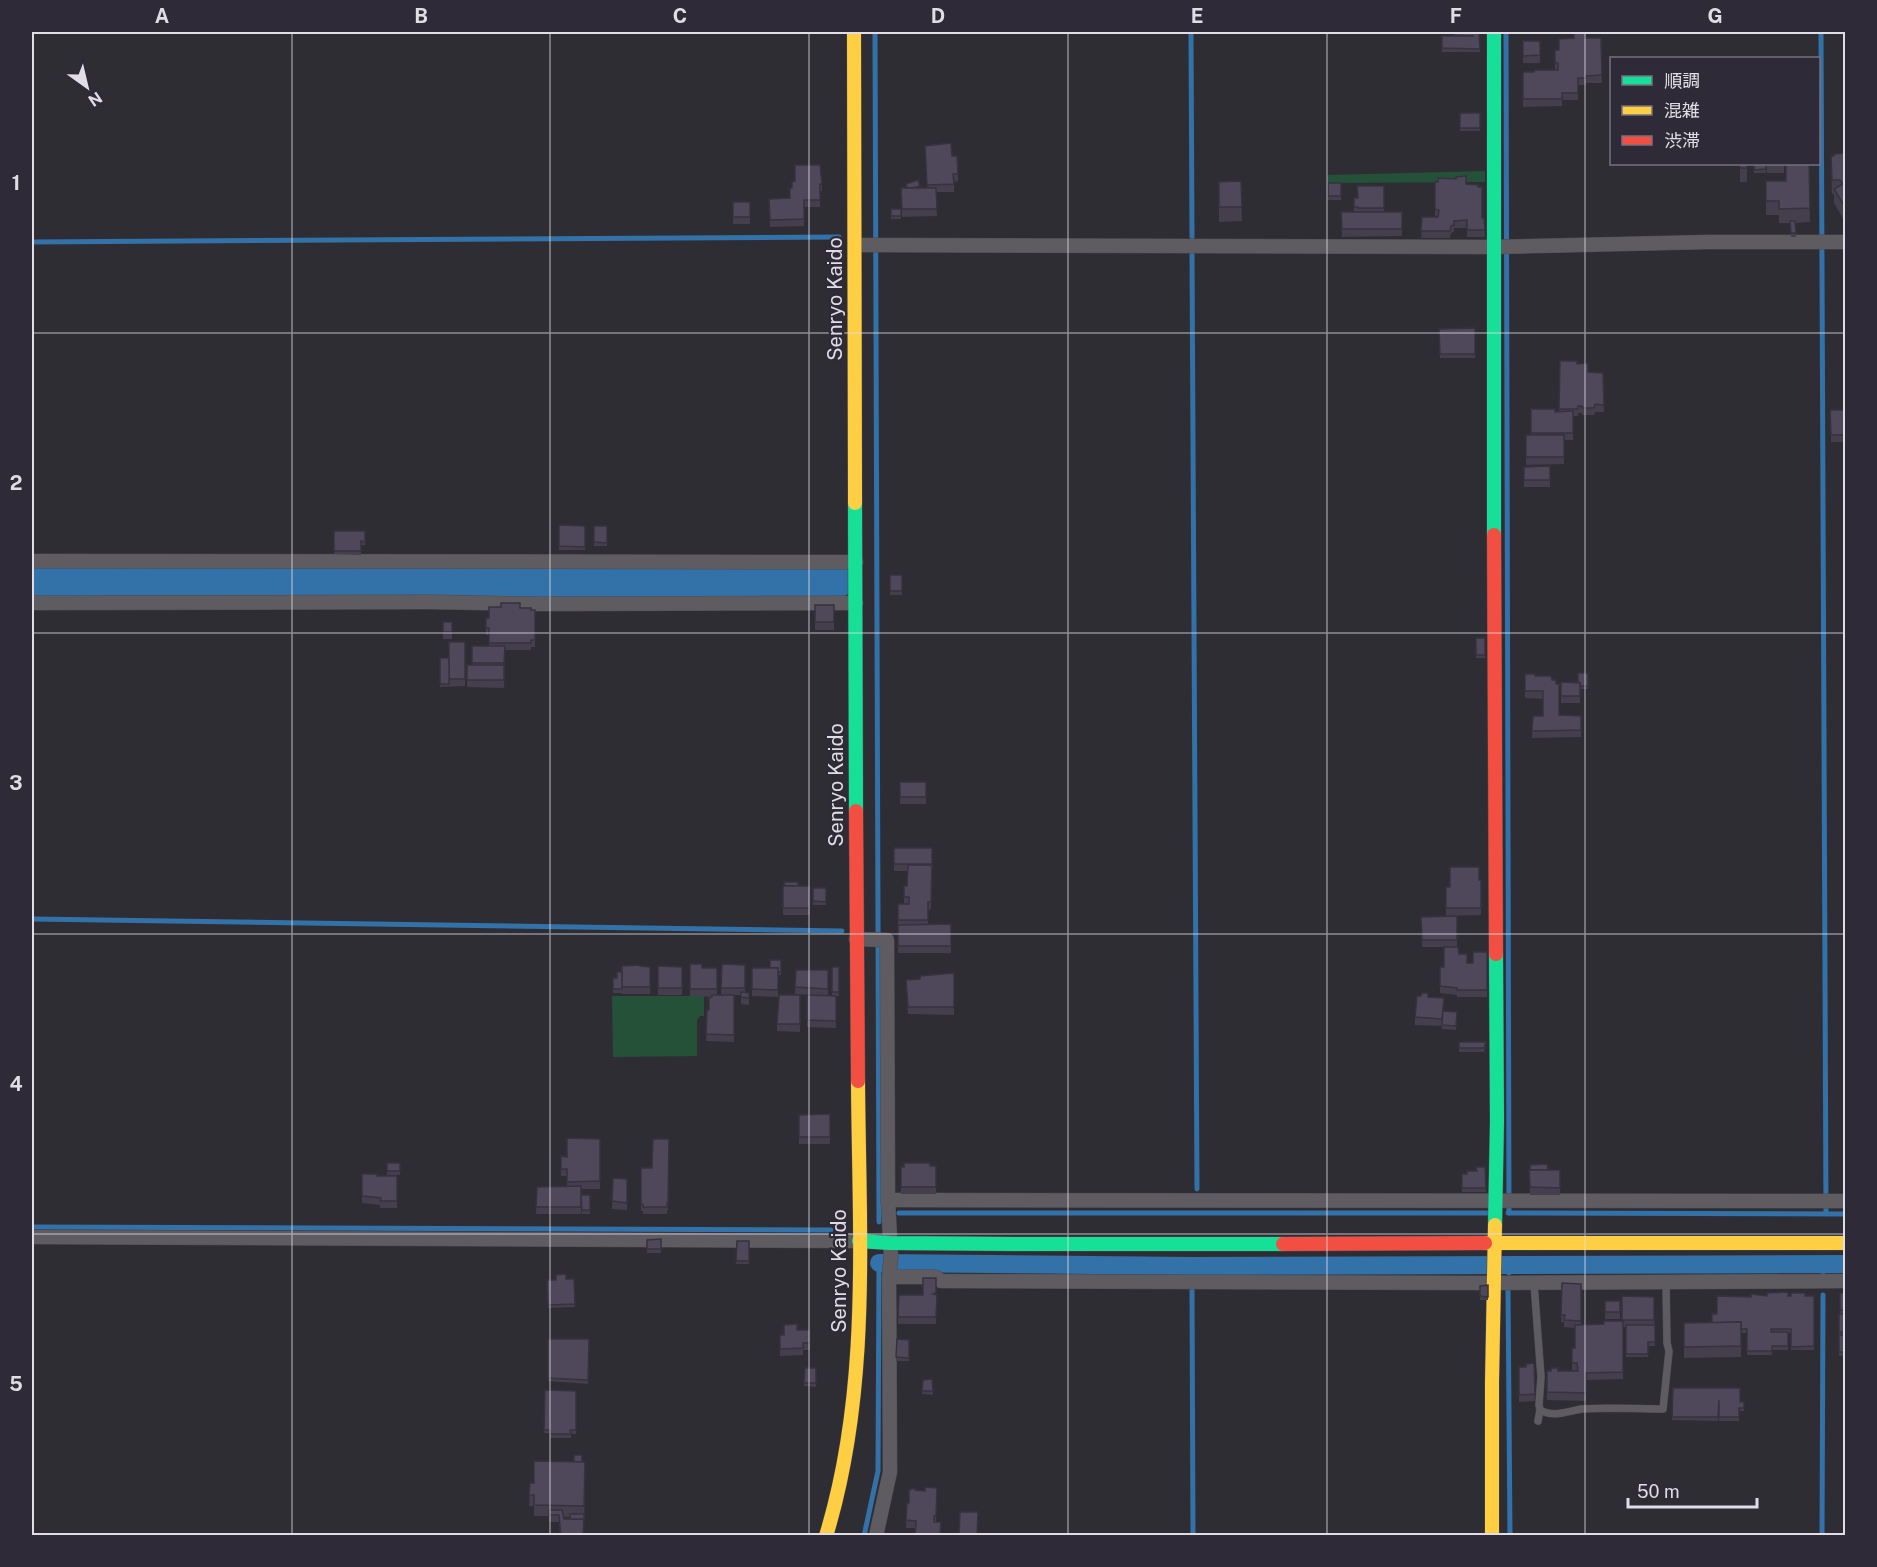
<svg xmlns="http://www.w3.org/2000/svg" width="1877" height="1567" viewBox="0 0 1877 1567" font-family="'Public Sans','Noto Sans JP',sans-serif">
  <rect width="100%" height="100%" fill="#2f2d34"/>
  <g fill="#255139">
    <path d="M1485,171V182L1327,183L1328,175Z"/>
    <path d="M612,996H704V1016H700L697,1020V1056L613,1057Z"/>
  </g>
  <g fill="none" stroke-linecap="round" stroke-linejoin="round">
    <g stroke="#3272a8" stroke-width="5">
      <path d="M875,32L879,1222"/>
      <path d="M1191,32L1192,237"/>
      <path d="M1506,32L1509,1213"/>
      <path d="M1821,32L1826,1214"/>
      <path d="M32,242L839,237"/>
      <path d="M1192,254L1197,1189"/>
      <path d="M32,919L842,931"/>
      <path d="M899,1213H1490"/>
      <path d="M1508,1213L1846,1214"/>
      <path d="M32,1227L831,1230"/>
      <path d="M1508,1263L1509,1273"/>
      <path d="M1192,1272V1266"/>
      <path d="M1823,1272V1264"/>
      <path d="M1192,1289L1193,1536"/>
      <path d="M1508,1289L1510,1536"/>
      <path d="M864,1536L878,1471L879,1263"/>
      <path d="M1822,1536L1823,1295"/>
    </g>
    <path stroke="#3272a8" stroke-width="18" d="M879,1263L1192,1266L1846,1264"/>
    <path stroke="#3272a8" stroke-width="32" d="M32,581H839"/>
    <defs>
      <g id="lane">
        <path d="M1534,1283L1541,1377L1539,1405L1540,1410"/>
        <path d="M1538,1421L1540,1410C1554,1418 1568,1411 1582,1409C1609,1407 1637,1409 1663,1409L1669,1351L1667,1343L1666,1282"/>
      </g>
      <g id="street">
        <path d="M855,245L1493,247L1708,242H1846"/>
        <path d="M32,561L856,562"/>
        <path d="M32,603L429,602L538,604L856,603"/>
        <path d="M856,939L887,940L888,1200L891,1257L889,1277H936L941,1281L1494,1283L1846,1281"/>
        <path d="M888,1200L1846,1201"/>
        <path d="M32,1237L859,1241"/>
        <path d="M876,1536L890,1472L889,1277"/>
      </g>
      <g id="fast">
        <path d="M1494,32V535"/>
        <path d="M855,503L856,811"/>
        <path d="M1495,1225L1497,1121L1496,954"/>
        <path d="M859,1241L890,1243L1014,1244H1283"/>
      </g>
      <g id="slow">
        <path d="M854,32L855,503"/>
        <path d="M1485,1243H1846"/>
        <path d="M826,1536C871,1389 859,1233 858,1081"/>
        <path d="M1492,1536V1382L1495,1225"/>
      </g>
      <g id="jam">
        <path d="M1494,535L1496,954"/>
        <path d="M856,811L858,1081"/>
        <path d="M1283,1244L1485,1243"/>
      </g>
    </defs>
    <use href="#lane" stroke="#4c4a50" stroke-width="8"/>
    <use href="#street" stroke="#4c4a50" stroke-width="15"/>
    <use href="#fast" stroke="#4c4a50" stroke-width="15"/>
    <use href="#slow" stroke="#4c4a50" stroke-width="15"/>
    <use href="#jam" stroke="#4c4a50" stroke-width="15"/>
    <use href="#lane" stroke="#5e5c61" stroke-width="7"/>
    <use href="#street" stroke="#5e5c61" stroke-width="14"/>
    <use href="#fast" stroke="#16e098" stroke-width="14"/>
    <use href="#slow" stroke="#ffcf43" stroke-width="14"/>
    <use href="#jam" stroke="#f24e42" stroke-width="14"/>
  </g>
  <g fill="#443e4d" fill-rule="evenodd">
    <path d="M1454,32H1479L1480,52H1442V36H1454Z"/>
    <path d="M1585,38H1601L1602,83H1586V85H1578V100H1562V106L1523,107V72L1555,70V50H1559Z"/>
    <rect x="1523" y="41" width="17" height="22"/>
    <rect x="1460" y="113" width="20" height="18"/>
    <path d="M925,146L952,156L958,174V181L954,182V192H936L937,216L902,217L901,188H906V184L920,188H927Z"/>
    <path d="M1831,156H1845V222L1834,203V194H1832Z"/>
    <rect x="1740" y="164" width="7" height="18"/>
    <rect x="1754" y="164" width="12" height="9"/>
    <path d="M1766,164H1784V173H1767Z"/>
    <path d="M1809,164L1810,222L1795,223L1796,237H1791L1790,223H1779V215H1766V181H1786Z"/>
    <path d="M795,181L822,184V191H820V207H804V226L770,227L769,199L790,198Z"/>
    <path d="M1241,181L1242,221L1219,222V182Z"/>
    <path d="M1435,182L1466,184L1482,218H1484L1485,237H1467V228H1454V232L1451,233L1450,238H1421L1422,217H1438L1435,216Z"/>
    <rect x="1328" y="183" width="13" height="17"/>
    <path d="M1384,186V212H1402V236L1342,237L1341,212H1354V198H1358Z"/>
    <rect x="733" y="202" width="17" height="22"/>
    <rect x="891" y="209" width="10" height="10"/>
    <path d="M1475,328V358H1440L1439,329Z"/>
    <path d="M1560,361L1577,364L1588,372L1603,373L1604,412H1595L1594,415H1582V413H1578V416H1573V440H1564V464L1526,465V435H1531V409L1555,412H1559Z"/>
    <path d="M1830,410H1845V442H1831Z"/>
    <path d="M1550,466V487H1524V467Z"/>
    <path d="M559,525L585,526V550H559Z"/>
    <rect x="594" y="526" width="13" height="20"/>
    <path d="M334,531H365V545H361V555L334,554Z"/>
    <rect x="890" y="575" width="12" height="20"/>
    <rect x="815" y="605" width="19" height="25"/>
    <path d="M520,608L535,610V647H531V650H505L504,688L467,687V665H472V646H489V635H486V618H489Z"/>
    <rect x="443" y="622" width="9" height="17"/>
    <rect x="1476" y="638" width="9" height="20"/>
    <path d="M465,642V686L440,687V658H449Z"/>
    <path d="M1588,673V689H1580V703H1561V682L1578,683Z"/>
    <path d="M1525,674L1535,676L1559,715L1581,716V737L1532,738L1533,716H1543V699L1525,698Z"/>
    <rect x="900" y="782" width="26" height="22"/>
    <path d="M894,848H932L931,909L928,910V925L951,924V953H898V904H904V886H907V871H894Z"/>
    <path d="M1479,880H1481V915L1446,916V887Z"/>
    <rect x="783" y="886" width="27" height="29"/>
    <rect x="813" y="888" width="13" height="17"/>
    <path d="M1457,916V947L1459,954L1467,963H1473L1487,952V997H1457V995L1440,993V967H1444V947H1422L1421,917Z"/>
    <path d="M781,960V975H778V997L752,996V968H770Z"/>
    <path d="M690,964L702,968H717V995H734V1042L706,1041L707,1010H709L712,997L690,996Z"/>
    <path d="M722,964L745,965V992L749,993V1005L741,1004V995H721Z"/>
    <path d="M640,966L650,967V994H622V991V993H613V978H617L622,972Z"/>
    <path d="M658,966L682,967V995H658Z"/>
    <path d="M832,967H839V996H835L836,1028L807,1027V995L832,996Z"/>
    <path d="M796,970H828V996L795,994Z"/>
    <path d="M954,973V1015L908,1014L906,980L920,979Z"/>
    <path d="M800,995V1032L777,1031V1024Z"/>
    <path d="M1428,997L1444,1011L1457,1012L1456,1030L1442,1029V1026L1415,1025V1017Z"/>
    <path d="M1459,1042L1486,1046L1484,1052H1459Z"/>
    <path d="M830,1114V1144H799V1115Z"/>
    <path d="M600,1139V1189H581V1214H536L537,1187L567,1186V1176H561V1156L567,1157Z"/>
    <path d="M669,1139L668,1210L667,1211V1214H643V1211H641V1168H652Z"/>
    <rect x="387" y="1163" width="13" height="12"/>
    <path d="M936,1166V1194H901V1167Z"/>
    <path d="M1485,1167L1486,1192H1462V1174H1467Z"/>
    <path d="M1529,1170H1560V1195H1530Z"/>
    <path d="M362,1174L377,1176H397V1208H380V1205L362,1203Z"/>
    <path d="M613,1178L627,1179V1210L612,1209Z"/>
    <path d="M581,1195H590V1214H582Z"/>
    <path d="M661,1239V1253H647V1240Z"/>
    <path d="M737,1241H749V1264H736Z"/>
    <path d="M936,1278V1324H898L899,1295H923Z"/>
    <path d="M574,1279L575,1307L548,1308L547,1280Z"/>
    <path d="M1562,1283L1581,1284V1325L1604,1324L1622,1321L1654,1297L1655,1346H1648V1357H1626V1327H1623V1379L1586,1380V1401L1547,1400V1371H1577L1572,1370V1348H1575V1328L1564,1327V1322H1561Z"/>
    <path d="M1488,1285V1300H1480V1286Z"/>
    <path d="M1840,1293H1845V1335H1839V1314H1840Z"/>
    <path d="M1767,1296H1814V1350H1791V1333H1788V1350H1772V1355H1747V1333H1741V1357L1684,1358V1323H1712L1717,1314L1751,1297Z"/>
    <rect x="1605" y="1301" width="15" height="18"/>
    <path d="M810,1330V1350H803V1355L780,1356V1335Z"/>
    <rect x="1839" y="1335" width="6" height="21"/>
    <path d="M548,1339H589L588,1384L548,1381Z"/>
    <path d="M897,1339L909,1340V1361H896Z"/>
    <path d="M1534,1363L1535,1401L1519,1402V1367H1526Z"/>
    <path d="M805,1368H816V1387L804,1386Z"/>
    <path d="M932,1379L933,1395L922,1394L923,1380Z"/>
    <path d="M1673,1388L1744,1402V1411H1739V1421H1719V1403L1718,1421L1672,1420Z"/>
    <path d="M545,1390L576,1391V1434H571V1438H550V1433H544Z"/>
    <path d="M582,1462H585L584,1536L560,1534L559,1522H549V1516H534V1506H529L530,1483H534ZM564,1517H570V1519H564Z"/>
    <path d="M937,1488L936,1522L915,1528H906L907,1503H909L915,1490L925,1491Z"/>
  </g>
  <g fill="#4f485a" stroke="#37323f" stroke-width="1.5">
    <path d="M1454,32H1479L1480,49L1442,48V36H1474L1454,35Z"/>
    <path d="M1574,33H1585V38H1601L1602,75L1586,76V78H1578V93H1562V99H1523V72H1534L1535,70H1558V63H1555V50H1559V39L1574,38Z"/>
    <path d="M1523,41H1540V55L1523,56Z"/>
    <rect x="1460" y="113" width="20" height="15"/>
    <path d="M951,143L952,156H957L958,174H953L954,184L927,185L925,146Z"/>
    <path d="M1844,153V156H1845V207L1834,189L1843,184L1840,180H1832L1831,156H1834V154Z"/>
    <rect x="1740" y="164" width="7" height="4"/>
    <path d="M1754,164H1766V169L1754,170Z"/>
    <path d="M1786,164H1809L1810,208L1779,209V201H1766V181H1786Z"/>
    <path d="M795,165H820L822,184H820V200H804V219L770,220L769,199L790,198V188H792V182L795,181Z"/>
    <path d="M1466,176V184L1478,185V187H1482V218H1484L1485,230H1467V220L1454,221V225L1451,226L1450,231H1421L1422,217H1438L1439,210L1435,209V182H1438V178L1456,179V177Z"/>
    <path d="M918,180L920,186L913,188H907L906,184Z"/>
    <path d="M1241,181L1242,207H1219V182Z"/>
    <rect x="1328" y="183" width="13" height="13"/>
    <path d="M1357,186H1384V208H1358V207H1354V198H1358Z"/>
    <path d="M901,188H936L937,209H902Z"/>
    <rect x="733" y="202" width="17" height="15"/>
    <rect x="891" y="209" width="10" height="7"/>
    <path d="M1341,212H1402V229H1342Z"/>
    <path d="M1790,221H1795L1796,233H1791Z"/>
    <path d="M1475,328V354H1440L1439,329Z"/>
    <path d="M1560,361H1577V364L1588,363V372L1603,373L1604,405L1595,404L1594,408H1582V406H1578V409H1559Z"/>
    <path d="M1531,409H1555V412L1573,411V433H1531Z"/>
    <path d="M1830,410H1845V435H1831Z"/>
    <rect x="1526" y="435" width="38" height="22"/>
    <path d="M1550,466V480H1524V467Z"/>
    <path d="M559,525L585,526V547L559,546Z"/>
    <path d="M594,526H607V543L594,542Z"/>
    <path d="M334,531H365V542L361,541V551H334Z"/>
    <rect x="890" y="575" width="12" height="16"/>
    <path d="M501,603H520V608H531V610H535V640H531V643H489V628H486V618H489V607H501Z"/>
    <rect x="815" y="605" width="19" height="17"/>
    <rect x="443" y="622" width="9" height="10"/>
    <rect x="1476" y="638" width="9" height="17"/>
    <rect x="449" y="642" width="16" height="37"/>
    <path d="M472,646H505L504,663H472Z"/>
    <rect x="440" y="658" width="9" height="26"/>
    <rect x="467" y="665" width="37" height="15"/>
    <path d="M1578,673H1588V686H1580V683H1578Z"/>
    <path d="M1525,674H1535V676H1551L1552,680H1556V684H1559V715L1581,716V730L1532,731L1533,716H1543V691H1525Z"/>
    <path d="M1561,682L1580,683V696H1561Z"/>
    <rect x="900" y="782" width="26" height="15"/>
    <rect x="894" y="848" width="38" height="16"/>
    <path d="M908,865H932L931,902H928V920H898V904H909V897H904V886H907Z"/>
    <path d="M1450,867H1479V880H1481V908H1446V887H1450Z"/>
    <path d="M784,882H798V886H785Z"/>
    <rect x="783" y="886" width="27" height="22"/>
    <path d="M813,888H826V902L813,901Z"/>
    <path d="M1457,916V940H1422L1421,917Z"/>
    <path d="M951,924V946H898V925Z"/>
    <path d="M1444,947H1458L1459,954H1467V963H1473V952H1487V990H1457V988L1440,986V967H1444Z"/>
    <path d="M770,960H781V972H778V968H770Z"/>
    <path d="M690,964H702V968H717V989H690Z"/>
    <path d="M722,964L745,965V988H721Z"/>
    <path d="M640,965V966L650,967V987H622V966Z"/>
    <path d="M658,966L682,967V988H658Z"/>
    <rect x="832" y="967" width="7" height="25"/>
    <path d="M752,968H778V990L752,989Z"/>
    <path d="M796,970H828V989L795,987Z"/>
    <path d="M617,972H622V989H613V978H617Z"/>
    <path d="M954,973V1007H908L906,980L920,979V976Z"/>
    <path d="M741,992L749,993V998L741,997Z"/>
    <path d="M1422,993H1428V997L1444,998L1442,1019L1415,1017L1417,996H1421Z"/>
    <path d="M712,995H734V1035L706,1034L707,1010H709V998L712,997Z"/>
    <path d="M779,995H800V1024H777Z"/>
    <path d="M807,995L836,996V1021L807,1020Z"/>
    <path d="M1443,1011L1457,1012L1456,1026L1442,1025Z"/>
    <path d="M1459,1042H1486L1484,1048H1459Z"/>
    <path d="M830,1114V1137H799V1115Z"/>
    <path d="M567,1138L600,1139V1181L567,1182V1169H561V1156L567,1157Z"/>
    <path d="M653,1139H669L668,1203H667V1207H643V1204H641V1168H652Z"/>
    <rect x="387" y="1163" width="13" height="8"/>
    <path d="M904,1163H930V1166H936V1187H901V1167H904Z"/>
    <path d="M1547,1164L1548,1170H1530V1165Z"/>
    <path d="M1476,1167H1485L1486,1188H1462V1174H1467V1171H1477Z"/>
    <path d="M1529,1170H1560V1188L1530,1187Z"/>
    <path d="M362,1174H377V1176H397V1201H380L381,1198L362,1196Z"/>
    <path d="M613,1178L627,1179V1203L612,1201Z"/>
    <path d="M581,1186V1207H536L537,1187Z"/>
    <path d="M581,1195H590V1210H582Z"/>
    <path d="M661,1239V1249H647V1240Z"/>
    <path d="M737,1241H749V1261H736Z"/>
    <path d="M566,1274V1279H574L575,1304L548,1305L547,1280H556V1275Z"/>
    <path d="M923,1278H936V1293L933,1294L937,1295L936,1317H898L899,1295H923Z"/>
    <path d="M1562,1283L1581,1284V1321L1564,1320L1565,1315H1561Z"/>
    <path d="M1488,1285V1297L1480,1296V1286Z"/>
    <path d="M1788,1292V1296H1791V1293H1805V1296H1814V1346L1791,1347V1329H1771V1332H1788V1346H1772V1351H1747V1329H1741V1322L1712,1323V1314H1717V1296L1751,1297V1294L1767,1296V1293Z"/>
    <rect x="1840" y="1293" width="5" height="17"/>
    <path d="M1622,1296L1654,1297V1320H1622Z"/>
    <rect x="1605" y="1301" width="15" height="11"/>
    <rect x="1839" y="1314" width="6" height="18"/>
    <path d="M1604,1321H1623V1372L1586,1373V1393L1547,1392V1371H1551V1368H1558V1371H1578L1577,1363H1572V1348H1575V1325L1604,1324Z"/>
    <path d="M1741,1322V1346L1684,1347V1323Z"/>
    <path d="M797,1324V1330H810V1343H803V1348L780,1349V1335H784V1325Z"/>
    <path d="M1626,1325H1655V1342H1648V1354H1626Z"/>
    <rect x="1839" y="1335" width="6" height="17"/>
    <path d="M548,1339H589L588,1380L548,1378Z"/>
    <path d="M897,1339L909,1340V1358L896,1357Z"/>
    <path d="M1534,1363L1535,1394L1519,1395V1367H1526V1364Z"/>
    <path d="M805,1368H816V1383H804Z"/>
    <path d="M932,1379L933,1391H922L923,1380Z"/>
    <path d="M1673,1388H1740V1402H1744V1408H1739V1417H1719V1400L1718,1417H1672Z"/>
    <path d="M545,1390L576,1391V1430H570L571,1434H550V1430H544Z"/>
    <rect x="574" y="1455" width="8" height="7"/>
    <path d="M534,1461L585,1462L584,1506L534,1505V1495H529L530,1483H534Z"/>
    <path d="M925,1487L937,1488L936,1516H934V1522H941L940,1536H915L916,1521L906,1520L907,1503H909V1490L915,1488V1490L925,1491Z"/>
    <path d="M549,1510H562L564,1519H584L583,1536H561L559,1515H549Z"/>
    <path d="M960,1512H978L977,1536H959Z"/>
    <path d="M570,1514H584V1523V1519H570Z"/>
    <rect x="545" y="1534" width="16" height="2"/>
  </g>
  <path fill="none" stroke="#e0dde5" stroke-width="1.5" stroke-opacity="0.55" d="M292,32V1536M550,32V1536M809,32V1536M1068,32V1536M1327,32V1536M1585,32V1536M32,333H1846M32,633H1846M32,934H1846M32,1234H1846"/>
  <g text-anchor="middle" stroke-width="4.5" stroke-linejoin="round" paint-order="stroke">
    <g font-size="20" fill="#e0dde5" stroke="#2e2a37">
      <text transform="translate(835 299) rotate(-90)" y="7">Senryo Kaido</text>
      <text transform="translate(836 785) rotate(-90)" y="7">Senryo Kaido</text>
      <text transform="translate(839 1271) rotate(-90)" y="7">Senryo Kaido</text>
    </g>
  </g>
  <rect width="1877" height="1567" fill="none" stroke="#2e2a37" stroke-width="66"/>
  <rect x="1610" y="57" width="210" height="108" fill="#2e2a37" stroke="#75727d" stroke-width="1.5"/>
  <rect x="1622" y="76" width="30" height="9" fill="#16e098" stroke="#75727d" stroke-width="1.5"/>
  <text x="1664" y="87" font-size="18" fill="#e0dde5">順調</text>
  <rect x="1622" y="106" width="30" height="9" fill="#ffcf43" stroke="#75727d" stroke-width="1.5"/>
  <text x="1664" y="117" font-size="18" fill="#e0dde5">混雑</text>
  <rect x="1622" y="136" width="30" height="9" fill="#f24e42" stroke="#75727d" stroke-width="1.5"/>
  <text x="1664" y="147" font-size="18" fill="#e0dde5">渋滞</text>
  <g transform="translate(87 87) rotate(146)" stroke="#2e2a37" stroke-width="4.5" paint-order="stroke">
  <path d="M0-4.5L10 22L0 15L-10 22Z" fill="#e0dde5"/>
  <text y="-9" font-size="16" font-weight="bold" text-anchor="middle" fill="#e0dde5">N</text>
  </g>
  <path d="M1628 1498v9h129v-9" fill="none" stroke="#e0dde5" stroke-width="3"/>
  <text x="1637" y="1498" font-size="18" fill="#e0dde5" stroke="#2e2a37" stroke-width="4.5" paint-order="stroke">50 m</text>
  <rect x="33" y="33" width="1811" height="1501" fill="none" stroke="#e0dde5" stroke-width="2"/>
  <g font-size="20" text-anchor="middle" font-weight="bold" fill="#e0dde5">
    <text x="162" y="23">A</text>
    <text x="421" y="23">B</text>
    <text x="680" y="23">C</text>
    <text x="938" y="23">D</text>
    <text x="1197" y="23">E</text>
    <text x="1456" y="23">F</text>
    <text x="1715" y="23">G</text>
    <text x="16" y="190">1</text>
    <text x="16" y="490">2</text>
    <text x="16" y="790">3</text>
    <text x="16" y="1091">4</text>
    <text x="16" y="1391">5</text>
  </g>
</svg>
